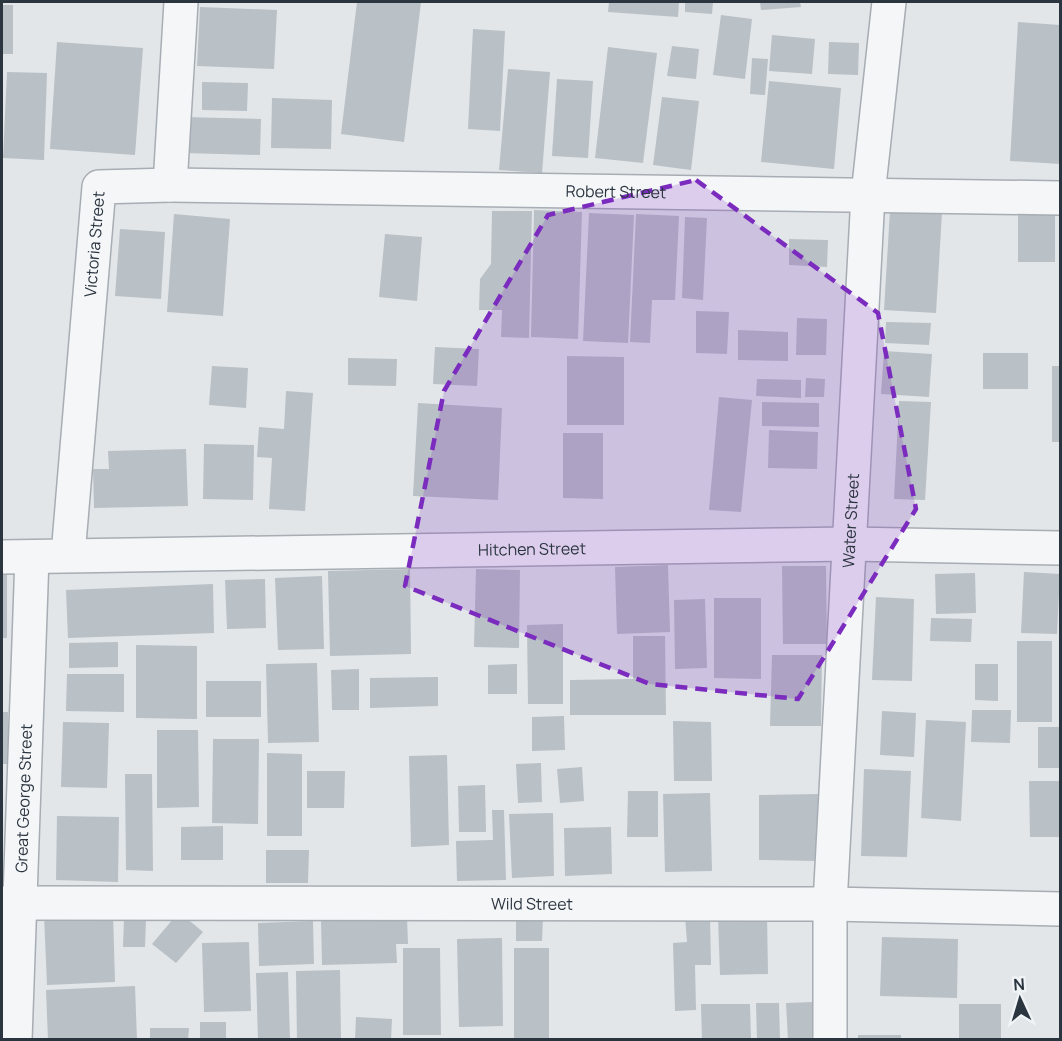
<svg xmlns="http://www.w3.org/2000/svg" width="1062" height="1041" viewBox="0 0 1062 1041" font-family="Manrope,sans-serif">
  <rect width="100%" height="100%" fill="#e2e6e9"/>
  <g fill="#b9c0c6">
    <path d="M357,2H421L404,142L341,134Z"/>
    <path d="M609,2H679L678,17L608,12Z"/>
    <path d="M685,2H713L712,14L685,12Z"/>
    <path d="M760,2H800L801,7L761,10Z"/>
    <rect x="2" y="5" width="11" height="49"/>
    <path d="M200,7L277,10L274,69L197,66Z"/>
    <path d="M721,15L752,19L745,79L713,75Z"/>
    <path d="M1018,22L1060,25V164L1010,161Z"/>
    <path d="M473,29L505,31L500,131L468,129Z"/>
    <path d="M772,35L815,39L812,74L769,71Z"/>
    <path d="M57,42L143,48L135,155L50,149Z"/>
    <path d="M829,42L859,43L858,75L828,74Z"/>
    <path d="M672,46L699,49L696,79L667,76Z"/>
    <path d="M608,47L657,53L643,163L595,158Z"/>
    <path d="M752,58L768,59L765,95L750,94Z"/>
    <path d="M508,69L550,72L542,173L499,170Z"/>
    <path d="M7,72L47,73L44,160L3,158Z"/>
    <path d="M557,79L593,81L588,158L552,156Z"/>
    <path d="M769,81L841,88L834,169L761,162Z"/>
    <path d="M202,82L248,83L247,111L202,110Z"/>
    <path d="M662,97L699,101L691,170L653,165Z"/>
    <path d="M272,98L332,100L331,149L271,148Z"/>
    <path d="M183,117L261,119L260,155L183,153Z"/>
    <path d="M1055,208V262H1018V209Z"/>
    <path d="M534,210L582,212L578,339L531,337Z"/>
    <path d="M492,211H532L529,338L501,337L502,310H479L480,279L491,264Z"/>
    <path d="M890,211L942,213L936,313L884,310Z"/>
    <path d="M589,213L634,215L628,343L583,341Z"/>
    <path d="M174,214L230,219L223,316L167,312Z"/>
    <path d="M636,214L679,216L675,300H652L650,343L630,342Z"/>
    <path d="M685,217L707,218L703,300L682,298Z"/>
    <path d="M120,229L165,232L161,299L115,296Z"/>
    <path d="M385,234L422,237L417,301L379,297Z"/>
    <path d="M789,239L828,240L827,267L789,265Z"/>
    <path d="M696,311L729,312L727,354L696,353Z"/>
    <path d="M797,318L827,319L826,355H796Z"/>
    <path d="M886,322L931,323L929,345L885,343Z"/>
    <path d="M738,330L788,332V361L738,360Z"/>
    <path d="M435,347L479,349L477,386L433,384Z"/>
    <path d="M884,351L932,354L929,397L881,394Z"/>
    <rect x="983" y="353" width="45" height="36"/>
    <path d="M567,356L624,357V425H567Z"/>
    <path d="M348,358L397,359L396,386L348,385Z"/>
    <path d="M212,366L248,368L246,408L209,405Z"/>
    <rect x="1052" y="366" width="8" height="76"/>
    <path d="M806,378L825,379L824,397H805Z"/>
    <path d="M757,379L801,380V398L756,396Z"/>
    <path d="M286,391L313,393L305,511L269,509L272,458L257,457L259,427L284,429Z"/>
    <path d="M719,397L752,400L741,512L709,510Z"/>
    <path d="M899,401L931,402L925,500L894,499Z"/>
    <path d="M762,402L819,403V427L762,426Z"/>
    <path d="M418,403L502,408L498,500L413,496Z"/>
    <path d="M769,430L818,432L817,469L768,468Z"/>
    <path d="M563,433H603V499L563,498Z"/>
    <path d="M204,444L254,445L253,500L203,499Z"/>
    <path d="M186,449L188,506L94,508L93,469H109L108,451Z"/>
    <path d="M668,565L670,632L617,634L615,567Z"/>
    <path d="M782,566H826L827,644H783Z"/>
    <path d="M410,569L411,654L330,656L328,571Z"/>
    <path d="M476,569L520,570L519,648L474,647Z"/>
    <rect x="2" y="572" width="5" height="66"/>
    <path d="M1024,572L1060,574L1057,634L1021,633Z"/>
    <path d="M975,573L976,613L936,614L935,574Z"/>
    <path d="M322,576L324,649L278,650L275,578Z"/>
    <path d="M265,579L266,628L227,629L225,580Z"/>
    <path d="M213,584L214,633L68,638L66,590Z"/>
    <path d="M876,597L914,599L912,681L872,680Z"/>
    <path d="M714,598H761V679L714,678Z"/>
    <path d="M705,599L707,668L675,669L674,600Z"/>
    <path d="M931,618L972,619L971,642L930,641Z"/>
    <path d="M563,624V704H528L527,625Z"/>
    <path d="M633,636H665L666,715H570V680L633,679Z"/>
    <rect x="1017" y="641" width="35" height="81"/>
    <path d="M118,642V667L69,668V643Z"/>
    <path d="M136,645L197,646V719L136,718Z"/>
    <path d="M772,655H822L821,726H770Z"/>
    <path d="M317,663L319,742L268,743L266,664Z"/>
    <path d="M517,664V694H488V665Z"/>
    <path d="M975,664H998V701L975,700Z"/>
    <path d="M359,669V710H332L331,670Z"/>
    <path d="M67,674H124V712L66,711Z"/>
    <path d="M438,677V706L370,708V678Z"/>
    <rect x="206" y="681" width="55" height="36"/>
    <path d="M972,710H1011L1010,743L971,742Z"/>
    <path d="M882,711L916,713L914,757L880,755Z"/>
    <rect x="2" y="712" width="6" height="52"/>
    <path d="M564,716L565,750L532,751V717Z"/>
    <path d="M926,720L966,722L961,821L921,818Z"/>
    <path d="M673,721L711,722L712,781H674Z"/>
    <path d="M63,722L109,723L107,788L61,787Z"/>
    <rect x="1038" y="727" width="22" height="41"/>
    <path d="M157,730H198L199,807L157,808Z"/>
    <path d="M213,739H259L258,824L212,823Z"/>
    <path d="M267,753L302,754V836H267Z"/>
    <path d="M447,755L449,845L411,847L409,756Z"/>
    <path d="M541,763L542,802L518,803L516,764Z"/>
    <path d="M582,767L584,801L560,803L557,769Z"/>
    <path d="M864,769L911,771L907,857L861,856Z"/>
    <path d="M307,771H345L344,808H307Z"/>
    <path d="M125,774H152L153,871L126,870Z"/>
    <path d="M1029,781H1060V837H1030Z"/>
    <path d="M485,785L486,832H459L458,786Z"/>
    <path d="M628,791H658V837H627Z"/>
    <path d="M710,793L712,871L665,872L663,794Z"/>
    <path d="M819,794L818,861L759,860V795Z"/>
    <path d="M492,810H504L506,880L457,881L456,841L493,840Z"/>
    <path d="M553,813L554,876L512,878L509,814Z"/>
    <path d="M57,816L119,817L118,882L56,880Z"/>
    <path d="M223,826V860H181V827Z"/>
    <path d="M611,827L612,874L565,876L564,828Z"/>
    <path d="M266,850H309L308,883H266Z"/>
    <path d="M113,912L115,982L47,985L44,915Z"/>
    <path d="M179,912L203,932L176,963L152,944Z"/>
    <path d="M516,916L543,917L542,941H516Z"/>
    <path d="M685,916H710L711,965H695L696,1010L675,1011L673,943L687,942Z"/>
    <path d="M767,916L768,974L720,975L718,917Z"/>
    <path d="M407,917L408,944H396L397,963L322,965L321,920Z"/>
    <path d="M124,919L146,920L145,947H123Z"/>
    <path d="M313,921L314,964L259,966L258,923Z"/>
    <path d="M882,937L958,939L957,998L880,996Z"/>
    <path d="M502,938L503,1026L459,1027L457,939Z"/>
    <path d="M249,942L251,1011L204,1012L202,943Z"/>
    <path d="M403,948H440L441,1035H403Z"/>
    <rect x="514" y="948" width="35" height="92"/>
    <path d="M340,970L341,1040H297L296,971Z"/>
    <path d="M288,972L290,1040H258L256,973Z"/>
    <path d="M135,986L137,1040H48L46,990Z"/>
    <path d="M814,1002L816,1040H788L786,1003Z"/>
    <path d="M756,1003H779L780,1040H757Z"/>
    <path d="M701,1004H750L751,1040H702Z"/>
    <rect x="959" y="1004" width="42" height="36"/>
    <path d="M356,1017L392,1019L391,1040H355Z"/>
    <rect x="200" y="1022" width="26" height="18"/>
    <path d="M150,1028H189L188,1040H150Z"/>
    <rect x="858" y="1035" width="43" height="5"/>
  </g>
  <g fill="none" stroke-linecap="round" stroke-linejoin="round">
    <defs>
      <g id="minor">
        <path id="s1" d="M170,185L1060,198"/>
        <path id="s2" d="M68,555L99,187L170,185L181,2"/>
        <path id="s3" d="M2,557L850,544L1060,548"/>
        <path id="s4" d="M2,903L830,904L1060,909"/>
        <path id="s5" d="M15,1040L32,557"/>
        <path id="s6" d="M830,1040V904L868,195L889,2"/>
      </g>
    </defs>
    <use href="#minor" stroke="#a7adb3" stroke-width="36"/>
    <use href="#minor" stroke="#f4f6f8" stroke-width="33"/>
  </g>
  <path fill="#7b2cbf" fill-opacity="0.2" stroke="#7b2cbf" stroke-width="4.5" stroke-dasharray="12 8" stroke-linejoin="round" d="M696,180L878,313L916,509L798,699L650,684L405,586L444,391L548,215Z"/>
  <g text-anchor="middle" stroke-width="5" stroke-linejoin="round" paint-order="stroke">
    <g font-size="16" fill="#2b3540" stroke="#f1f4f7">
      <text dy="6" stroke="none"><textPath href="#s1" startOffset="446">Robert Street</textPath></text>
      <text dy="6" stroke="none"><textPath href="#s2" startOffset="312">Victoria Street</textPath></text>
      <text dy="6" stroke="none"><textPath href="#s6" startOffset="520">Water Street</textPath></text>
      <text dy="6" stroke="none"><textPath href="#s3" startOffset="530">Hitchen Street</textPath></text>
      <text dy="6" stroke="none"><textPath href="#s5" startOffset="242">Great George Street</textPath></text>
      <text dy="6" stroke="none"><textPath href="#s4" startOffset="530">Wild Street</textPath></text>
    </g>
  </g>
  <rect width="1062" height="1041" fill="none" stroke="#2b3540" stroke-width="6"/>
  <g transform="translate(1020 999) rotate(356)" stroke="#f1f4f7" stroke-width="4.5" paint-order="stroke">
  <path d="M0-4.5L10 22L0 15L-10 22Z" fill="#2b3540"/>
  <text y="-9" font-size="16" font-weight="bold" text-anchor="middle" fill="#2b3540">N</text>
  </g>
</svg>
